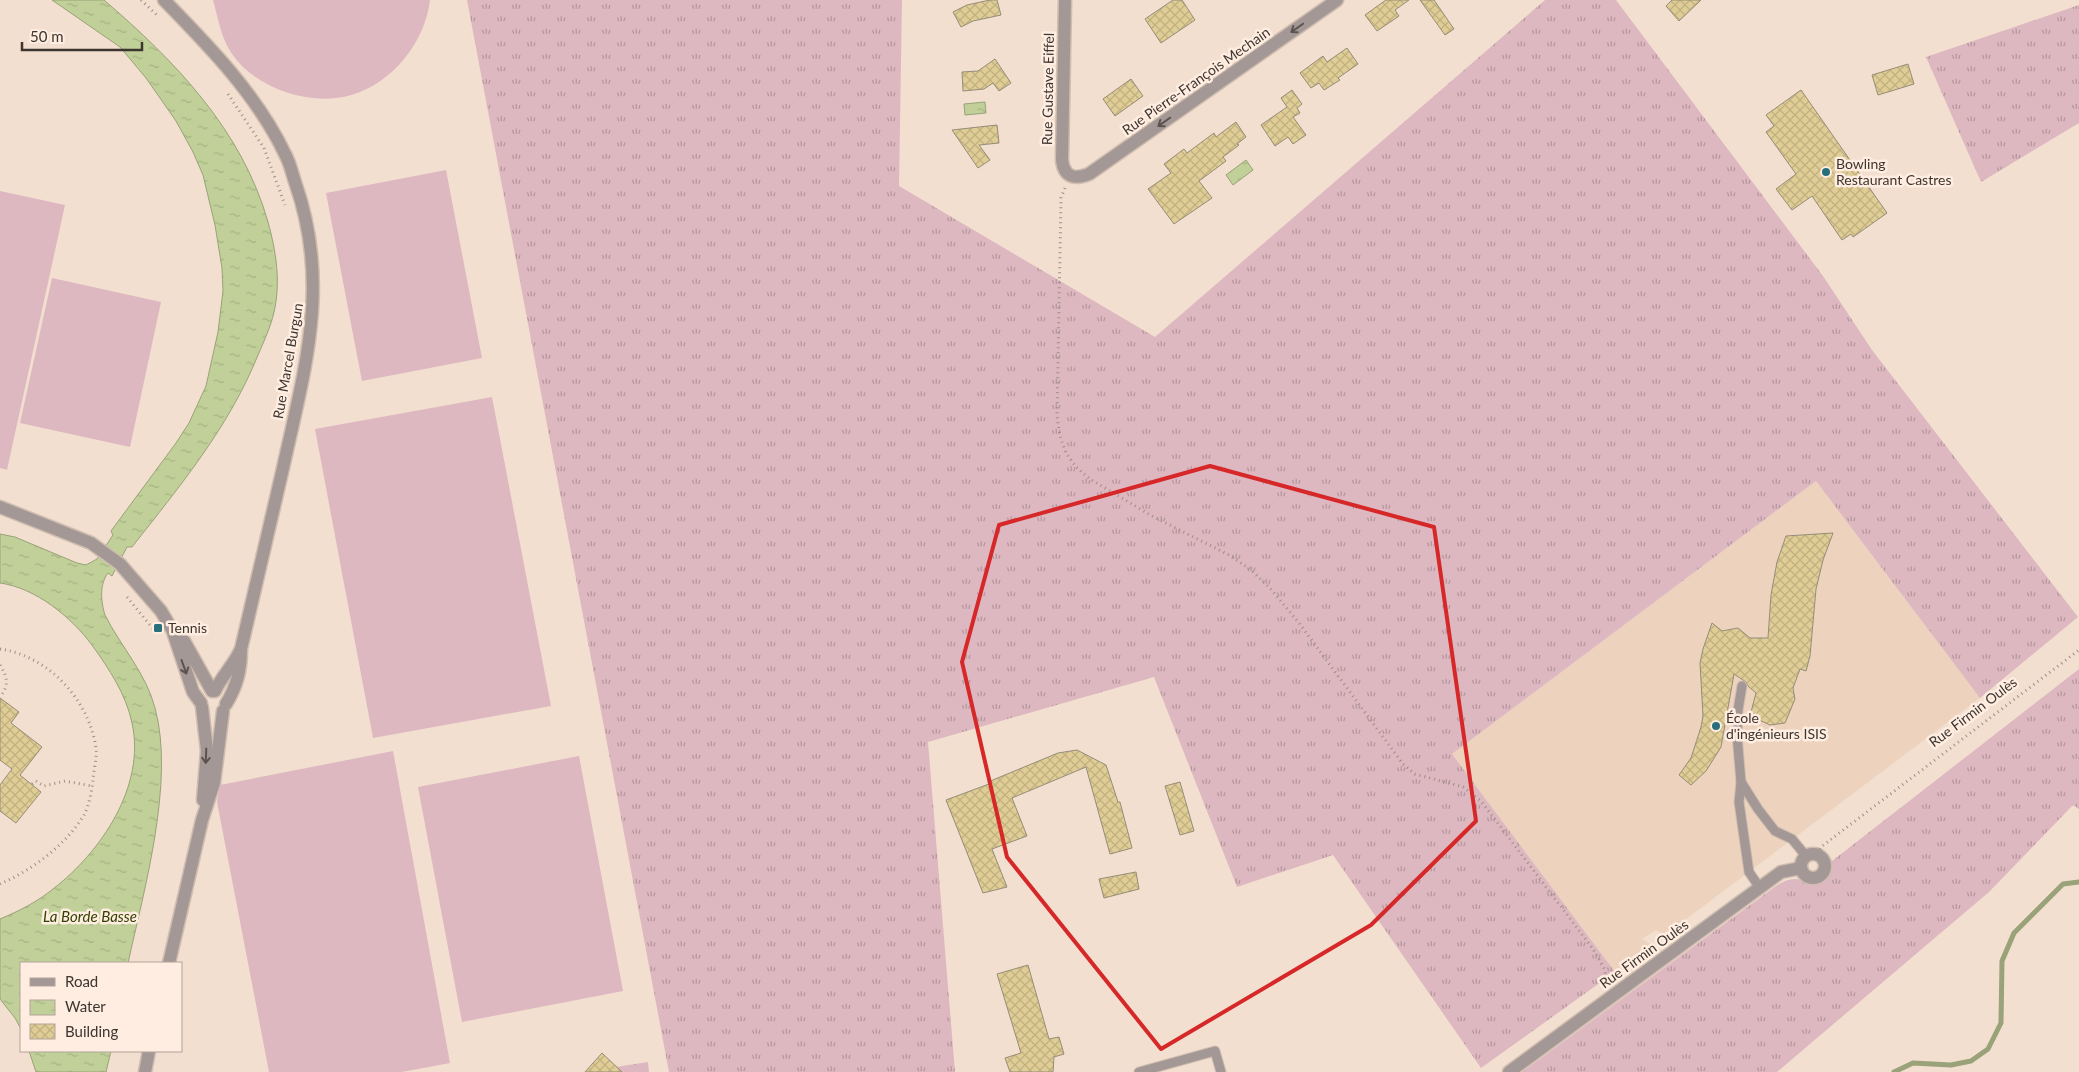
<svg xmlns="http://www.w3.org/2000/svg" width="2079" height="1072" viewBox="0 0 2079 1072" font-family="Lato,sans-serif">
  <defs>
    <pattern id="grass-tufts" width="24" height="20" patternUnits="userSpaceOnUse" patternTransform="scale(1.25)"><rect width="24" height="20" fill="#deb8c1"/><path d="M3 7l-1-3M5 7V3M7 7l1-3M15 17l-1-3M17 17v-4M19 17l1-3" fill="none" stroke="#b5969d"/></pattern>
    <pattern id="park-crowns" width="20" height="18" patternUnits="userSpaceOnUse" patternTransform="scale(1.25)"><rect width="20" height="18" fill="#deb8c1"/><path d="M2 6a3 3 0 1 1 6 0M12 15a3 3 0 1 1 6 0" fill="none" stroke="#b5969d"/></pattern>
    <pattern id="water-ripples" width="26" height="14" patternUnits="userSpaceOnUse" patternTransform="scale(1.25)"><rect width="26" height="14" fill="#c0d098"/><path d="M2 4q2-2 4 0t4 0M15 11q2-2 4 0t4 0" fill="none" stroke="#a6b383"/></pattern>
    <pattern id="building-cross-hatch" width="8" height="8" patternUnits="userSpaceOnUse" patternTransform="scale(1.25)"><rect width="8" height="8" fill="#e0cd95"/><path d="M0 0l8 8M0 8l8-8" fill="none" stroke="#c1b181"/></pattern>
  </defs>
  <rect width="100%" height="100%" fill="#f3dfcf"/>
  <path fill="#edd2bd" d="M1816,481L1980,698L1665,935L1656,930L1642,939L1652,945L1615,972L1452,754Z"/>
  <g fill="url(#grass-tufts)">
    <path d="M467,0H902L899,186L1155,337L1545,0H1616L1823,276L1872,350L2078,617L1980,698L1816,481L1452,754L1615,972L1481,1068L1333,855L1237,887L1154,677L928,742L955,1072H669Z"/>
    <path d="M2079,5V123L1981,182L1926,57Z"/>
    <path d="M2079,669V809L2073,805L1989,892L1777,1072H1522L1776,886C1782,882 1788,879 1795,879C1800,879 1801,881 1806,882C1821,887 1832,876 1832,861Z"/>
  </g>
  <path fill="url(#park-crowns)" d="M648,1062L649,1072H583Z"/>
  <g fill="#deb8c1">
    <path d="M213,0H430C425,42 393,83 351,95C311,107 256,89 232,54C221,38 218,18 213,0Z"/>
    <path d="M446,170L482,358L362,381L326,193Z"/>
    <path d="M0,191L65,205L7,470L0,468Z"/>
    <path d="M52,278L161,302L130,447L20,423Z"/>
    <path d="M492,397L551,706L373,738L315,429Z"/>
    <path d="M393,751L450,1063L402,1072H269L217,802L220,785Z"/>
    <path d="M579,756L623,991L462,1022L418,787Z"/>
  </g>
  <g fill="url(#water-ripples)" stroke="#99a278">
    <path d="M52,0H104C175,61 242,130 268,222C276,251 281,282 274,312C271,326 264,341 258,355C229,427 180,486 132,547H127L112,576L108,573C99,585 101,602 105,615C121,647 146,673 155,708C175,781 144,890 128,963H21V1029L15,1018L0,999V919C19,911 37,902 53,889C101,852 146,786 132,723C126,694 109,669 92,645C71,617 36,588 0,583V534L15,537L77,563L86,565L97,559L113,535L111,531L176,443L189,423L206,386L218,332L223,291L222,268L215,225L203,175L193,152L176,121L146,78L120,47Z"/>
    <path d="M985,102L986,113L965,115L964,104Z"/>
    <path d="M1246,160L1253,170L1233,185L1226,175Z"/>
    <path d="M29,1051H111L106,1072H36Z"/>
  </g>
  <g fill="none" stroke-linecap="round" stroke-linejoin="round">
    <path stroke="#99a278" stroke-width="5" d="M1894,1072L1913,1063L1951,1065L1971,1061L1988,1049L2001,1023L2002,961L2014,933L2063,884L2079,882"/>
  </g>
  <g fill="url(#building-cross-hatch)" stroke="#948d78">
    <path d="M990,0H997L1001,15L973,21L961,27L953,12L967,5Z"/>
    <path d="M1173,0H1182L1195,20L1161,43L1145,19Z"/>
    <path d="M1386,0H1409L1395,10L1399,16L1377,31L1365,15Z"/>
    <path d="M1420,0H1434L1454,29L1445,35Z"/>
    <path d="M1672,0H1701L1679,21L1666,6Z"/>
    <path d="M1347,48L1358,64L1338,78L1340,80L1324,90L1319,83L1311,88L1300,73L1323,56L1327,62Z"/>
    <path d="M995,59L1011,83L999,91L993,83L984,89L963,91L962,72L978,71Z"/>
    <path d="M1908,64L1914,84L1878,95L1872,75Z"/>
    <path d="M1131,79L1143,96L1115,116L1103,99Z"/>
    <path d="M1292,90L1302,104L1297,108L1300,113L1293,117L1306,135L1293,144L1288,137L1275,146L1261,125L1287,107L1281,98Z"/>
    <path d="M1801,90L1887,213L1853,237L1851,234L1842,240L1812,196L1792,210L1776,189L1796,174L1766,132L1774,126L1766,115Z"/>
    <path d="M1236,122L1246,137L1237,144L1239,145L1223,157L1226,161L1199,181L1212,198L1174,224L1148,189L1171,173L1164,164L1184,149L1187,153L1214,133L1216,137Z"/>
    <path d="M997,125L999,143L979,145L990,160L978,168L952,130Z"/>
    <path d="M1833,533L1823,560L1816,589L1810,656L1806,671L1800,669L1793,688L1795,699L1785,723L1770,725L1757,719L1751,712L1756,693L1748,686L1746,682L1734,674L1721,747L1706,771L1691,785L1679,775L1691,758L1701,727L1703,716L1700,663L1703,649L1712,623L1722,631L1738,628L1750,638H1768L1771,595L1777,562L1786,536Z"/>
    <path d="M0,698L19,712L11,723L42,747L20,775L41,792L16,823L0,811V785L12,769L0,760Z"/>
    <path d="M1077,750L1106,765L1118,802H1120L1132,848L1110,854L1086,767L1012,798L1027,836L992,849L1007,887L983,893L946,800L989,784L988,782L1058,753Z"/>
    <path d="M1180,782L1194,831L1180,835L1165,786Z"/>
    <path d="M1136,872L1139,889L1104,898L1099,879Z"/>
    <path d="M1028,965L1049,1039L1059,1037L1064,1054L1054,1057L1053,1072H1010L1005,1058L1021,1053L997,974Z"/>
    <path d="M602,1053L622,1072H585Z"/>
  </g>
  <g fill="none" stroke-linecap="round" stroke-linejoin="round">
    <defs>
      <g id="service">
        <path d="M1742,686L1738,710L1737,735L1741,782L1739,802L1749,872L1760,888"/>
        <path d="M1741,782L1758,809L1775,831L1792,839L1806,856"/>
        <path d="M1139,1072L1215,1051L1221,1072"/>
      </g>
      <g id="minor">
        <path d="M164,0C209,46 257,95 285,154C290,163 292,173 295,182C331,284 305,368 283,468C269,529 255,589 241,649C241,670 237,686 226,704"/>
        <path d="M1065,0L1062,160C1064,177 1074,180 1089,174L1337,0"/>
        <path d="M0,507L91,543L120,564L161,611L171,628L184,641L212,691"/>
        <path d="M173,632L193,692L201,703"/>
        <path d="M215,691C221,677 233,666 240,651"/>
        <path d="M202,707L207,751L203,800"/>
        <circle cx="1813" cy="866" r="12"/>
        <path d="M169,963L202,820L214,783L223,711"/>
        <path d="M145,1072L149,1051"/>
        <path d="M1509,1072L1781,872L1801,868"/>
      </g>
    </defs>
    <use href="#service" stroke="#cfbdaf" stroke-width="11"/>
    <use href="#minor" stroke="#cfbdaf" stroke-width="15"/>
    <g stroke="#9d8f84" stroke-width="3" stroke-dasharray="1 4" stroke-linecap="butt">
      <path d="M141,0L159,17"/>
      <path d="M228,94L264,148L285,205"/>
      <path d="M1065,188L1061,198L1057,416L1060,436L1066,453L1076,467L1090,479L1152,516L1229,555L1250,569L1270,588L1299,623L1403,764L1415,774L1463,787L1481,801L1593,949L1605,970L1606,985"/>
      <path d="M127,597L154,630"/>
      <path d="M0,649C49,656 89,700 96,748C97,758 94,769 93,779C92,790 89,806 84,815C65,846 32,870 0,884"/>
      <path d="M0,665C8,678 9,685 0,697"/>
      <path d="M32,784L36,781L44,786L65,781L92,786"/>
      <path d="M1818,854L1821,847L2079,650"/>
    </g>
    <use href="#service" stroke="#a49896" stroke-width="9"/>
    <use href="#minor" stroke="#a49896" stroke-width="12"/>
  </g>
  <defs><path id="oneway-shaft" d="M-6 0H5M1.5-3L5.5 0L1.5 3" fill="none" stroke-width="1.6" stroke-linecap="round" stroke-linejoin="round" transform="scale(1.25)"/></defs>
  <g stroke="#5c534e">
    <use href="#oneway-shaft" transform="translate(1297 28) rotate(145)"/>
    <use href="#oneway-shaft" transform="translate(1164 122) rotate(145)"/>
    <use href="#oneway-shaft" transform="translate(184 667) rotate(70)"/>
    <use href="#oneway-shaft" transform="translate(206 756) rotate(92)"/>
  </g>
  <path fill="none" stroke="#d62828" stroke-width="4" stroke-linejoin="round" d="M1210,466L1434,527L1476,821L1371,925L1161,1049L1007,857L962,662L999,525Z"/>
  <g fill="#286f7c" stroke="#feede0" stroke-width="2">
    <circle cx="1826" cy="172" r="5"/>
    <rect x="153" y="623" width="10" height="10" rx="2.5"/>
    <circle cx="1716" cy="726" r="5"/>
  </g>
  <g text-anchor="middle" stroke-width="5" stroke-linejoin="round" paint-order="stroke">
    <g font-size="14" fill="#3d352f" stroke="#feede0">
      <text transform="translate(1196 81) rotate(-35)" y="5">Rue Pierre-François Mechain</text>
      <text transform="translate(1048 89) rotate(-89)" y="5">Rue Gustave Eiffel</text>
      <text transform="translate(288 361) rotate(-80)" y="5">Rue Marcel Burgun</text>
      <text transform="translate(1973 712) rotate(-37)" y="5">Rue Firmin Oulès</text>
      <text transform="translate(1644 954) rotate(-36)" y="5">Rue Firmin Oulès</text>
    </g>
    <g font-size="14" fill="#3d352f" stroke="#feede0" text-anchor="start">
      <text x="1836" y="169">Bowling<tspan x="1836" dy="16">Restaurant Castres</tspan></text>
      <text x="168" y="633">Tennis</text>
      <text x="1726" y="723">École<tspan x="1726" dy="16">d'ingénieurs ISIS</tspan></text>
    </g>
    <g font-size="15" font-style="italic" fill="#334000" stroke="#feede0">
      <text x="90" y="922">La Borde Basse</text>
    </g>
  </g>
  <rect x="20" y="962" width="162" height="90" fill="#feede0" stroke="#b1a399"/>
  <rect x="30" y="978" width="25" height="8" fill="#a49896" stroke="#b1a399"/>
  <text x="65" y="987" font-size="15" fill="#3d352f">Road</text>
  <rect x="30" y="1000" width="25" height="15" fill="url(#water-ripples)" stroke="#b1a399"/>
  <text x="65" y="1012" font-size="15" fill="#3d352f">Water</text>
  <rect x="30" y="1024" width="25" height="15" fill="url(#building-cross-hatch)" stroke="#b1a399"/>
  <text x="65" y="1037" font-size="15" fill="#3d352f">Building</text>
  <path d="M22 42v8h120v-8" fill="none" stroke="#3d352f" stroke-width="2.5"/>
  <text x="30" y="42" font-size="15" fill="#3d352f" stroke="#feede0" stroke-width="4" paint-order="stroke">50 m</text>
</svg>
